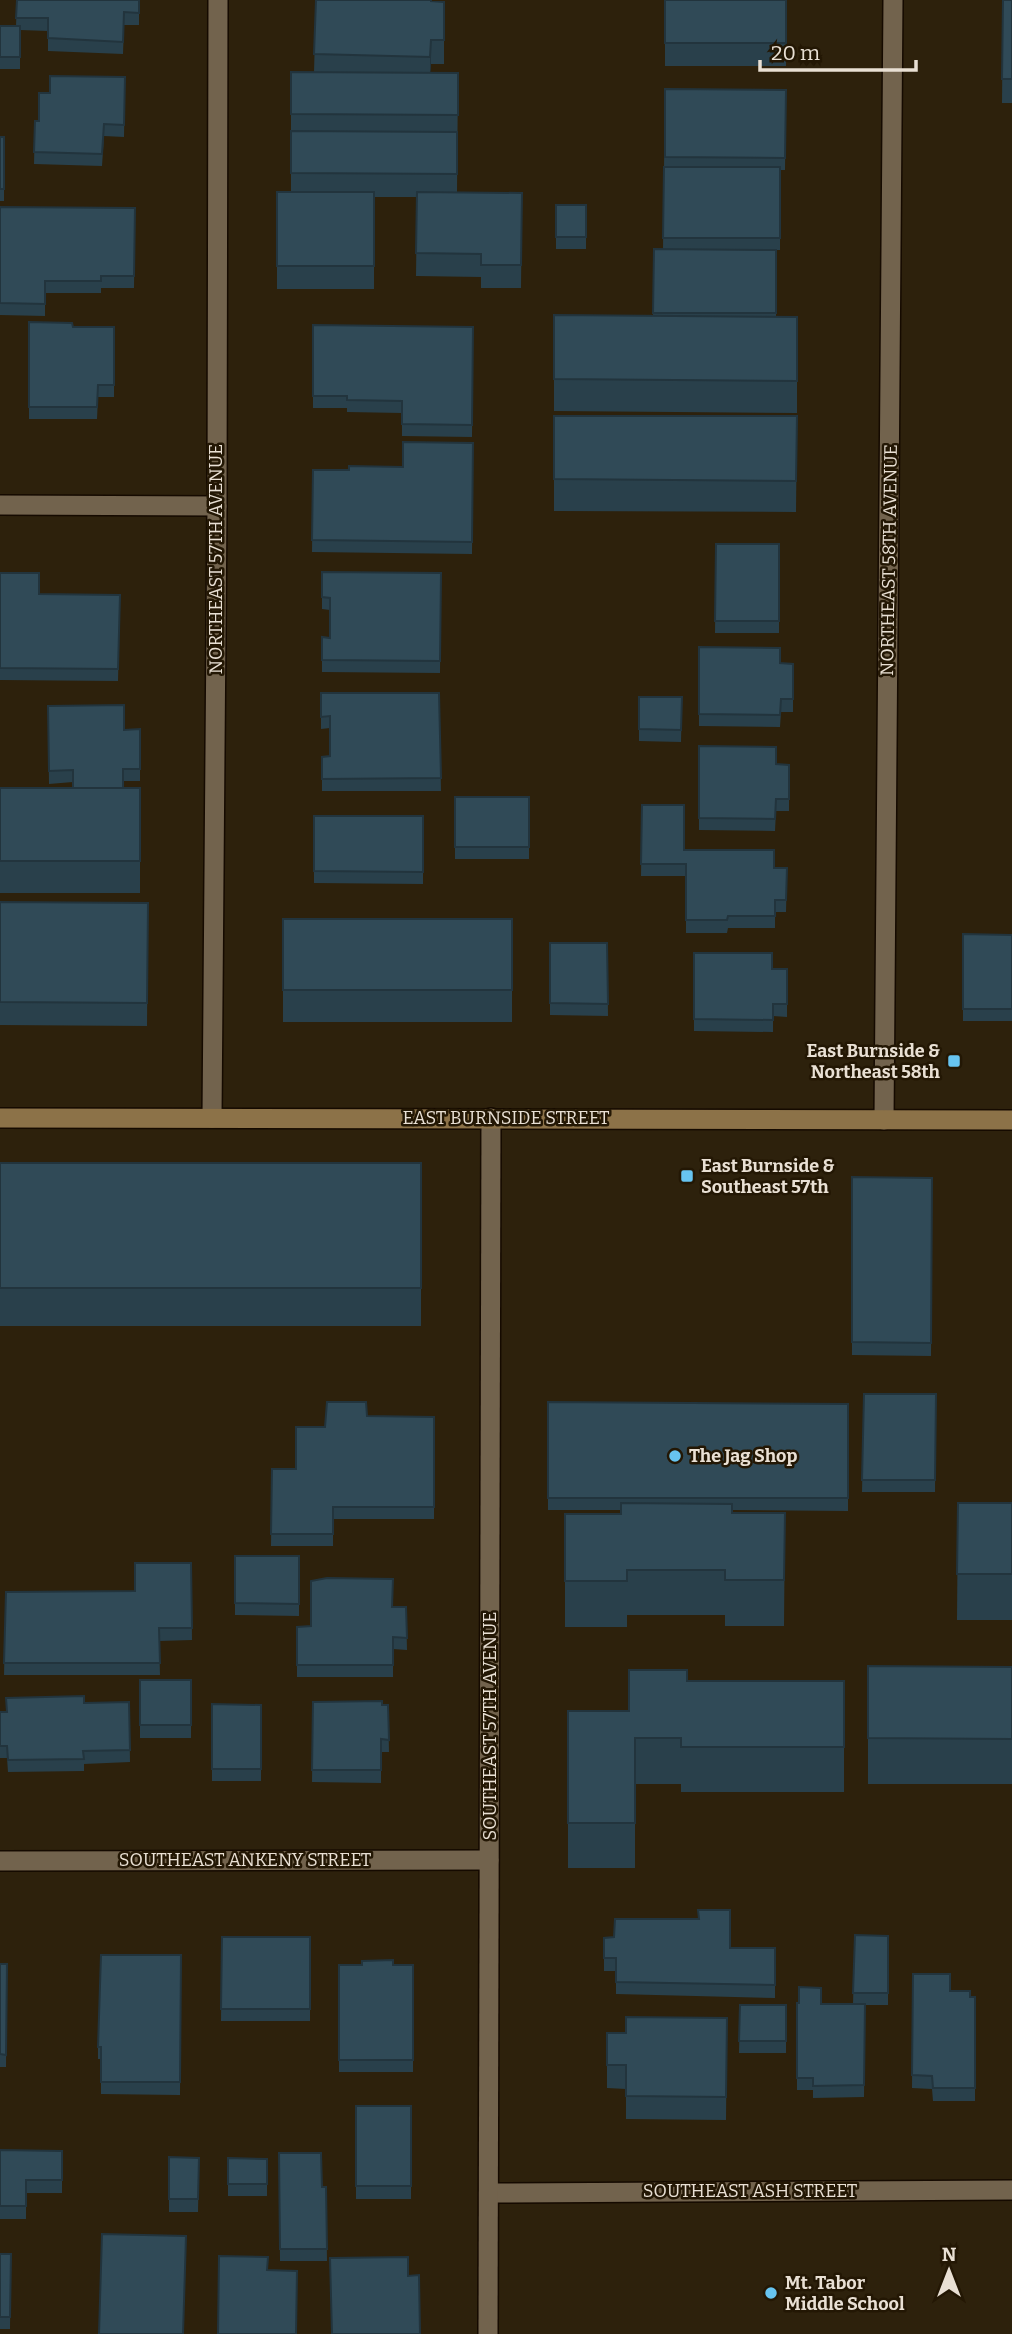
<svg xmlns="http://www.w3.org/2000/svg" width="1012" height="2334" viewBox="0 0 1012 2334" font-family="Bitter,serif">
  <rect width="100%" height="100%" fill="#2d210c"/>
  <g fill="none" stroke-linecap="round" stroke-linejoin="round">
    <defs>
      <g id="minor">
        <path d="M0,505L217,506"/>
        <path d="M212,1118L217,506L218,0"/>
        <path d="M884,1120L893,0"/>
        <path d="M0,1861L489,1860"/>
        <path d="M489,2193L1012,2190"/>
        <path d="M488,2334L491,1118"/>
      </g>
      <path id="secondary" d="M0,1118L1012,1120"/>
    </defs>
    <use href="#minor" stroke="#150a00" stroke-width="22"/>
    <use href="#secondary" stroke="#150a00" stroke-width="22"/>
    <use href="#minor" stroke="#72634d" stroke-width="19"/>
    <use href="#secondary" stroke="#8c7248" stroke-width="19"/>
  </g>
  <g fill="#29404b">
    <path d="M17,0H139V25H124L123,54L48,51V31L20,30V69H0V26H16Z"/>
    <path d="M316,0L444,2V64H431L430,72L458,73L457,192L522,193L521,288H481V277L416,276L417,197H374V289H277V192H291V72H314Z"/>
    <rect x="665" y="0" width="121" height="66"/>
    <path d="M1003,0H1012V103H1002Z"/>
    <path d="M125,77L124,137L104,136L102,166L34,164L35,121H39L50,93Z"/>
    <path d="M665,89L786,90L785,170H780V250H737H776V317H797V413L554,411V315L653,316L654,249H663Z"/>
    <rect x="0" y="137" width="4" height="64"/>
    <rect x="556" y="205" width="30" height="44"/>
    <path d="M0,207L135,208L134,288H101V293H45V316L0,315Z"/>
    <path d="M29,322L73,327H114V397H98L97,419H29Z"/>
    <path d="M313,325L473,327L472,437L402,436V413L347,412V408H313Z"/>
    <path d="M554,416H797L796,512L554,511Z"/>
    <path d="M473,443L472,554L312,552L313,470H349L403,467Z"/>
    <path d="M716,544H779V633H715Z"/>
    <path d="M322,572L441,573L440,673L322,672V637L330,638V610L322,609Z"/>
    <path d="M0,573L39,594L120,595L118,681L0,680Z"/>
    <path d="M699,647L780,663L793,664V712H781L780,727L699,726Z"/>
    <path d="M321,693H439L441,791H322V757L330,756V728L321,729Z"/>
    <path d="M639,697H682L681,742L639,741Z"/>
    <path d="M48,706L124,730L140,729V781H123V788H140V893H0V788H73V782L49,784Z"/>
    <path d="M699,746L776,764L789,765V811H776L775,831L699,830Z"/>
    <rect x="455" y="797" width="74" height="62"/>
    <path d="M642,805L684,850L774,868H787L786,912H775V928H728L727,933H686V876H641Z"/>
    <path d="M314,816H423V884L314,883Z"/>
    <path d="M0,902L148,903L147,1026L0,1025Z"/>
    <rect x="283" y="919" width="229" height="103"/>
    <path d="M963,934L1012,935V1021H963Z"/>
    <path d="M550,943H607L608,1016L550,1015Z"/>
    <path d="M694,953L787,1004V1017L773,1016V1032L694,1031Z"/>
    <rect x="0" y="1163" width="421" height="163"/>
    <path d="M852,1177L932,1178L931,1356L852,1355Z"/>
    <path d="M864,1394H936L935,1492H862Z"/>
    <path d="M548,1402L848,1404V1511L732,1510V1513H785L784,1626H725V1615H627V1627H565V1514H621V1510H548Z"/>
    <path d="M367,1416L434,1417V1519H333V1546H271L272,1469H296L325,1427Z"/>
    <path d="M958,1503H1012V1620H957Z"/>
    <path d="M235,1556H299V1616L235,1615Z"/>
    <path d="M191,1563L192,1640L159,1641L160,1675H4L6,1592L135,1591Z"/>
    <path d="M406,1607L407,1650L393,1649V1677H297V1627L311,1626Z"/>
    <path d="M868,1666L1012,1667V1784H868Z"/>
    <rect x="140" y="1680" width="51" height="58"/>
    <path d="M687,1681H844V1792H681V1784H635V1868H568V1711H629Z"/>
    <path d="M6,1698L84,1703L129,1702L130,1762L84,1764V1771L8,1772L7,1758H0V1712H6Z"/>
    <path d="M313,1702L388,1705L389,1752H381V1783L312,1782Z"/>
    <path d="M212,1704L261,1705V1781H212Z"/>
    <path d="M698,1910L730,1948H775V1998L616,1994V1971H604V1938L614,1937L698,1919Z"/>
    <path d="M855,1935L888,1936V2005H865L864,2097L813,2098V2090H797V2003L853,2004Z"/>
    <path d="M222,1937H310V2021H221Z"/>
    <path d="M181,1955L180,2095L101,2094V2059H98V2047Z"/>
    <path d="M0,1964H7L6,2067H0Z"/>
    <rect x="339" y="1965" width="74" height="107"/>
    <path d="M913,1974L950,1991L970,1997H975V2101H933L932,2089L912,2088Z"/>
    <path d="M740,2005H786V2053H739Z"/>
    <path d="M727,2018L726,2120L626,2119V2089L607,2088V2033H626Z"/>
    <rect x="356" y="2106" width="55" height="93"/>
    <path d="M0,2150L62,2151V2193H26V2219H0Z"/>
    <path d="M279,2153L322,2187H326L327,2261H280Z"/>
    <path d="M169,2157L199,2158L198,2212H169Z"/>
    <path d="M228,2158L267,2159V2196H228Z"/>
    <path d="M0,2254H11L10,2329H0Z"/>
  </g>
  <path fill="#22343d" d="M431,40V64L430,80V57Z"/>
  <g fill="#304a57" stroke="#22343d" stroke-width="2">
    <path d="M17,0H139V13L124,12L123,42L48,38V18H16Z"/>
    <path d="M316,0H431V1L444,2V40H431L430,57L314,54Z"/>
    <rect x="665" y="0" width="121" height="43"/>
    <path d="M1003,0H1012V79H1002Z"/>
    <rect x="0" y="26" width="20" height="31"/>
    <path d="M291,72L458,73V115L291,114Z"/>
    <path d="M50,76L125,77L124,125L104,124L102,154L34,152L35,121H39V93H50Z"/>
    <path d="M665,89L786,90L785,158L665,157Z"/>
    <path d="M291,131L457,132V174L291,173Z"/>
    <rect x="0" y="137" width="4" height="52"/>
    <path d="M664,167H780V238H663Z"/>
    <rect x="277" y="192" width="97" height="74"/>
    <path d="M417,192L522,193L521,265H481V254L416,253Z"/>
    <rect x="556" y="205" width="30" height="32"/>
    <path d="M0,207L135,208L134,276H101V281H45V304L0,303Z"/>
    <path d="M654,249L776,250V313H653Z"/>
    <path d="M554,315L797,317V381L554,379Z"/>
    <path d="M29,322L72,323L73,327H114V385H98L97,407H29Z"/>
    <path d="M313,325L473,327L472,425L402,424V401L347,400V396H313Z"/>
    <path d="M554,416H797L796,481L554,479Z"/>
    <path d="M403,442L473,443L472,542L312,540L313,470H349V466L403,467Z"/>
    <path d="M716,544H779V621H715Z"/>
    <path d="M322,572L441,573L440,661L322,660V637L330,638V598L322,597Z"/>
    <path d="M0,573H39V594L120,595L118,669L0,668Z"/>
    <path d="M699,647L780,648V663L793,664V699H781L780,715L699,714Z"/>
    <path d="M321,693H439L441,778L322,779V757L330,756V716L321,717Z"/>
    <path d="M639,697H682L681,730L639,729Z"/>
    <path d="M124,705V730L140,729V769H123V788H73V770L49,771L48,706Z"/>
    <path d="M699,746L776,747V764L789,765V799H776L775,819L699,818Z"/>
    <rect x="0" y="788" width="140" height="73"/>
    <rect x="455" y="797" width="74" height="50"/>
    <path d="M642,805H684V850H774V868H787L786,900H775V916H728L727,920H686V864H641Z"/>
    <path d="M314,816H423V872L314,871Z"/>
    <path d="M0,902L148,903L147,1003L0,1002Z"/>
    <rect x="283" y="919" width="229" height="71"/>
    <path d="M963,934L1012,935V1009H963Z"/>
    <path d="M550,943H607L608,1004L550,1003Z"/>
    <path d="M694,953H772V969H787V1004H773V1020L694,1019Z"/>
    <rect x="0" y="1163" width="421" height="125"/>
    <path d="M852,1177L932,1178L931,1343L852,1342Z"/>
    <path d="M864,1394H936L935,1480H862Z"/>
    <path d="M327,1402H366L367,1416L434,1417V1507H333V1534H271L272,1469H296V1427H325Z"/>
    <path d="M548,1402L848,1404V1498H548Z"/>
    <path d="M621,1503L732,1504V1513H785L784,1580H725V1570H627V1581H565V1514H621Z"/>
    <path d="M958,1503H1012V1574H957Z"/>
    <path d="M235,1556H299V1604L235,1603Z"/>
    <path d="M135,1563H191L192,1628H159L160,1663H4L6,1592L135,1591Z"/>
    <path d="M327,1578L393,1579L392,1607H406L407,1638L393,1637V1665H297V1627L311,1626V1581Z"/>
    <path d="M868,1666L1012,1667V1739L868,1738Z"/>
    <path d="M629,1670H687V1681H844V1747H681V1738H635V1823H568V1711H629Z"/>
    <rect x="140" y="1680" width="51" height="45"/>
    <path d="M84,1696V1703L129,1702L130,1750L83,1751L84,1759L8,1760L7,1746H0V1712H7L6,1698Z"/>
    <path d="M382,1701V1705H388L389,1740L381,1739V1770H312L313,1702Z"/>
    <path d="M212,1704L261,1705V1769H212Z"/>
    <path d="M698,1910H730V1948H775V1985L616,1982V1958H604V1938L614,1937L615,1919H699Z"/>
    <path d="M855,1935L888,1936V1993H853Z"/>
    <path d="M222,1937H310V2009H221Z"/>
    <path d="M101,1955H181L180,2082H101V2047H98Z"/>
    <path d="M393,1960V1965H413V2060H339V1965H362V1961Z"/>
    <path d="M0,1964H7L6,2055L0,2054Z"/>
    <path d="M913,1974H950V1991H970V1997H975V2088H933L932,2076L912,2075Z"/>
    <path d="M799,1987L821,1988V2004H865L864,2085L813,2086V2078H797V2003H799Z"/>
    <path d="M740,2005H786V2041H739Z"/>
    <path d="M626,2017L727,2018L726,2097L626,2096V2065H607V2033H626Z"/>
    <rect x="356" y="2106" width="55" height="80"/>
    <path d="M0,2150L62,2151V2180H26V2206H0Z"/>
    <path d="M279,2153H321L322,2187H326L327,2249H280Z"/>
    <path d="M169,2157L199,2158L198,2199H169Z"/>
    <path d="M228,2158L267,2159V2184H228Z"/>
    <path d="M102,2234L186,2236L183,2334H99Z"/>
    <path d="M0,2254H11L10,2317H0Z"/>
    <path d="M219,2256L268,2257L267,2270L297,2271L296,2334H218Z"/>
    <path d="M408,2257V2276L419,2275L420,2334H332L330,2258Z"/>
  </g>
  <g fill="#67c4f0" stroke="#231704" stroke-width="2.5">
    <rect x="947" y="1054" width="14" height="14" rx="3.5"/>
    <rect x="680" y="1169" width="14" height="14" rx="3.5"/>
    <circle cx="675" cy="1456" r="7"/>
    <circle cx="771" cy="2293" r="7"/>
  </g>
  <g text-anchor="middle" stroke-width="5" stroke-linejoin="round" paint-order="stroke">
    <g font-size="18" fill="#e9e0d4" stroke="#231704">
      <text transform="translate(216 559) rotate(-90)" y="6">NORTHEAST 57TH AVENUE</text>
      <text transform="translate(889 560) rotate(-89)" y="6">NORTHEAST 58TH AVENUE</text>
      <text x="506" y="1124">EAST BURNSIDE STREET</text>
      <text transform="translate(490 1726) rotate(-90)" y="6">SOUTHEAST 57TH AVENUE</text>
      <text x="245" y="1866">SOUTHEAST ANKENY STREET</text>
      <text x="750" y="2197">SOUTHEAST ASH STREET</text>
    </g>
    <g font-size="18" font-weight="bold" fill="#e9e0d4" stroke="#231704" text-anchor="start">
      <text x="940" y="1057" text-anchor="end">East Burnside &amp;<tspan x="940" dy="21">Northeast 58th</tspan></text>
      <text x="701" y="1172">East Burnside &amp;<tspan x="701" dy="21">Southeast 57th</tspan></text>
      <text x="689" y="1462">The Jag Shop</text>
      <text x="785" y="2289">Mt. Tabor<tspan x="785" dy="21">Middle School</tspan></text>
    </g>
  </g>
  <g transform="translate(949 2271)" stroke="#231704" stroke-width="5" paint-order="stroke">
  <path d="M0-5L12 26L0 18L-12 26Z" fill="#e9e0d4"/>
  <text y="-10" font-size="19" font-weight="bold" text-anchor="middle" fill="#e9e0d4">N</text>
  </g>
  <path d="M760 60v10h156v-10" fill="none" stroke="#e9e0d4" stroke-width="3.5"/>
  <text x="771" y="60" font-size="21" fill="#e9e0d4" stroke="#231704" stroke-width="5" paint-order="stroke">20 m</text>
</svg>
